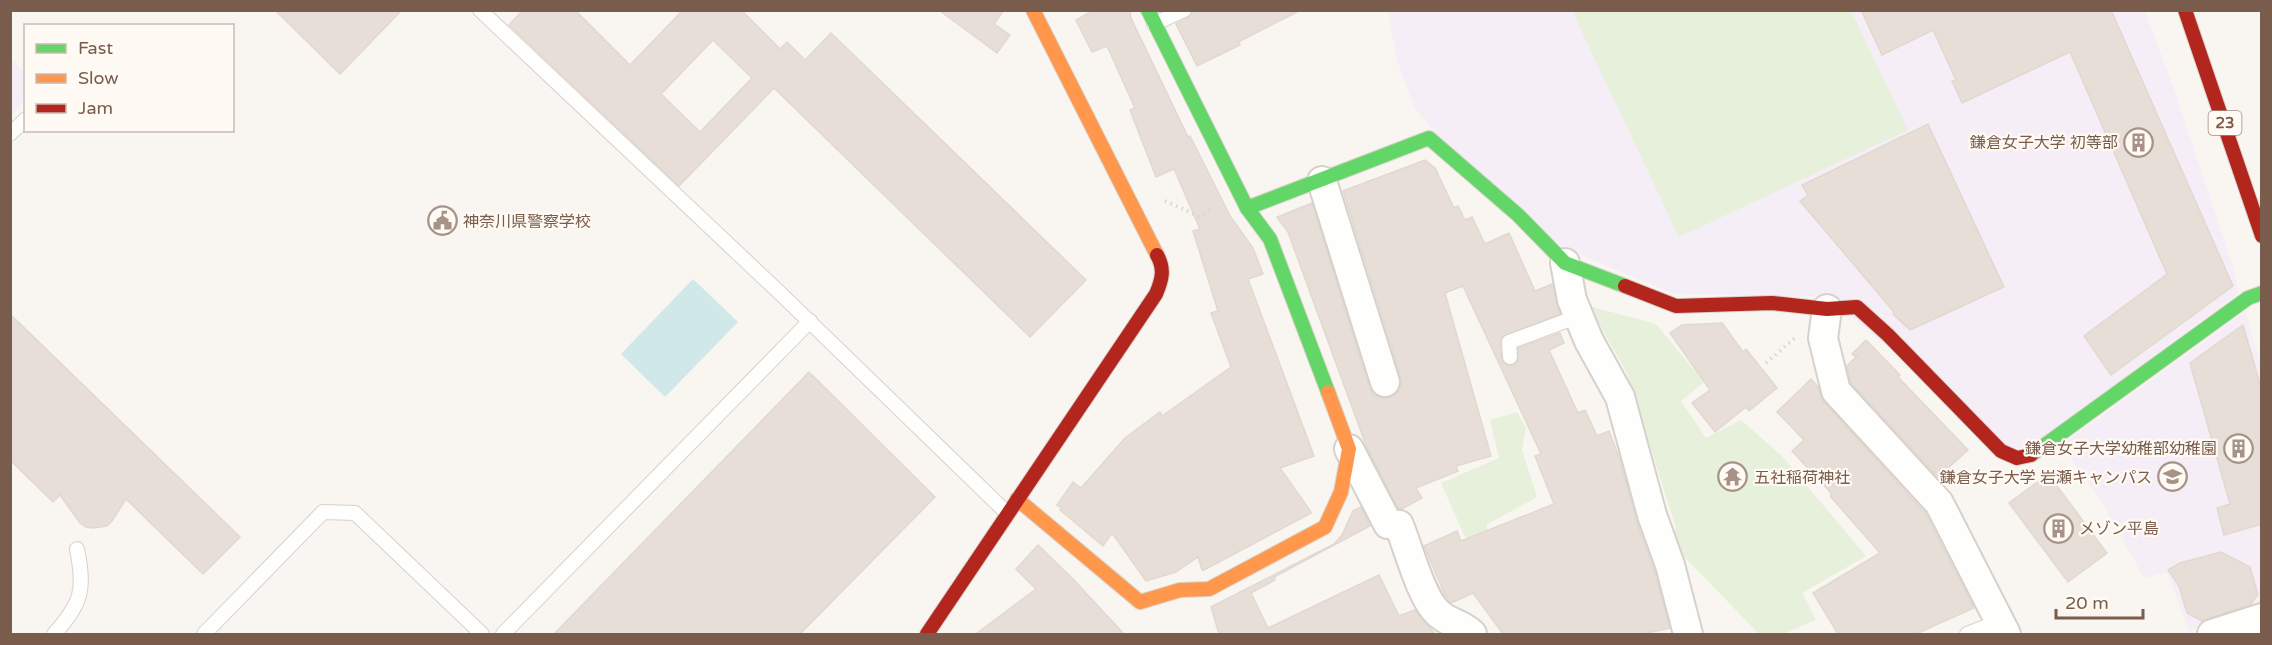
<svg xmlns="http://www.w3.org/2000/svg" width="2272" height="645" viewBox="0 0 2272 645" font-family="'Varela Round','Noto Sans JP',sans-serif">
  <rect width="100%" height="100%" fill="#f9f5f0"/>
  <g fill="#f6eef6">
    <path d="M1388,11H2145L2176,94L2232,262L2239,293L2029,448H2009L1828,297L1674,294L1562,247L1443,142L1415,109L1397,61Z"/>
    <path d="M10,58L26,74L25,100L11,116Z"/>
    <path d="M2245,312L2261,366V607L2189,631L2167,572L2144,578L2106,509L2062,445Z"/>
  </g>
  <g fill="#e7f0db">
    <path d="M1572,11H1851L1908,130L1679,237Z"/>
    <path d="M1589,306L1656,324L1704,382L1681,401L1706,438L1741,420L1781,455L1866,556L1802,593L1816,620L1783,634H1759L1670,542L1676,528L1627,373Z"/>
    <path d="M1517,412L1526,428L1522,450L1537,497L1486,525L1504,584L1489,591L1441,483L1499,458L1490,420Z"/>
  </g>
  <path fill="#d0e8ea" d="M693,279L738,322L665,397L621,354Z"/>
  <g fill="#e6ded7" stroke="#e2d8d2" stroke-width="1.5" fill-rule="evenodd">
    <path d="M275,10H402L340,74Z"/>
    <path d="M523,10H575L630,65L683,10H741L780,49L787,42L805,60L831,33L1086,280L1030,337L774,88L679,186L509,25ZM713,40L752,78L700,132L661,94Z"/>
    <path d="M939,10H1004L994,24L1010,35L997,53Z"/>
    <path d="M1094,10H1130L1131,18L1188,137L1190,136L1230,216L1253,248L1263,274L1248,279L1314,456L1280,468L1311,512V513L1204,570H1202L1198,557L1176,572L1146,581L1112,533L1103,546L1060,510L1062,508L1057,505L1073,482L1081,488L1125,438L1160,412L1162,416L1231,367L1211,313L1218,311L1193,231L1200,229L1174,169L1156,177L1130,110L1135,108L1107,46L1092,52L1076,20Z"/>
    <path d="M1193,10H1301L1238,42L1240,45L1197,66L1176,24L1188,18Z"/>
    <path d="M1861,10H2111L2233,286L2111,375L2084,336L2167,274L2070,52L1962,103L1952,81L1956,80L1933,30L1882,55Z"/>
    <path d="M1928,124L2004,287L1910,330L1893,314L1894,312L1800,201L1808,195L1802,185Z"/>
    <path d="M1425,160L1435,168L1454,208L1458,206L1465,220L1472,217L1485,244L1509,233L1535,291L1552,284L1560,314L1502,337L1500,343L1502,361L1507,365H1514L1518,360V348L1560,333L1564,343L1549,350L1578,413L1585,410L1597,436L1609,431L1620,460L1636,520L1654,570L1670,628L1643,634H1503L1473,593L1451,603L1445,595L1424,546L1457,531L1461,541L1554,504L1535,456L1541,454L1463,286L1445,293L1491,456L1456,466L1458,471L1416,488L1422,498L1402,509L1398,508L1367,448L1288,232L1277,217L1312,203L1369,387L1373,394L1381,398H1390L1397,393L1401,386V377L1343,191Z"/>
    <path d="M10,314L240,537L203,574L126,499L112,521L107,526L93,528L86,527L80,523L60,495L53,502L10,460Z"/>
    <path d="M1722,323L1743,352L1746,349L1777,388L1749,411L1746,407L1715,432L1692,403L1710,390L1670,333L1682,325Z"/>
    <path d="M2243,325L2262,391V524L2224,535L2217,508L2230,504L2190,363Z"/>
    <path d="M1866,340L1900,375L1898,377L1968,450L1938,477L1851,383L1847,366L1858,355L1854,356L1852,354Z"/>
    <path d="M809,372L935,497L800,634H554Z"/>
    <path d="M1811,379L1818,387L1824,402L1925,513L1974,608L1916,634H1838L1813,593L1880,553L1830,496L1832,494L1792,451L1804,440L1777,412Z"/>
    <path d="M2048,474L2107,553L2068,582L2009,503Z"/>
    <path d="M1361,507L1370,526L1274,577L1275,580L1251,593L1268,628L1379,575L1399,616L1415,610L1435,634H1219L1211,607L1334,544L1342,535L1353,511Z"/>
    <path d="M1038,545L1072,578L1124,634H976L1036,589L1016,569Z"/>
    <path d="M2221,552L2250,567L2258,594L2251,604L2202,621L2187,613L2179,586L2168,570L2180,563Z"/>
  </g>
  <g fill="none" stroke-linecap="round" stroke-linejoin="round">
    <defs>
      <g id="lane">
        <path d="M480,10L782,295L1007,513"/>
        <path d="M1154,24L1184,10"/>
        <path d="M10,134L26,119"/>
        <path d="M1510,357L1509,342L1579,316"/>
        <path d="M54,634C82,603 85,590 77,549"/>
        <path d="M204,634L323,512L355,513L482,634"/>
        <path d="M503,634L810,321"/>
        <path d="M1967,634L2000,621"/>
      </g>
      <g id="street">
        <path d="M1322,181L1385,382"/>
        <path d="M1565,263L1572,300L1589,341L1620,397L1652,515L1670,565L1688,634"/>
        <path d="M1827,309L1823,338L1836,391L1939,503L2006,634"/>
        <path d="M1349,449L1388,524L1399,525C1408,547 1421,597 1437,612C1447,623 1461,623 1472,634"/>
        <path d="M2212,634L2262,618"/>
      </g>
      <g id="fast">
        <path d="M1148,10L1247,208L1270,239L1328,392"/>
        <path d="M1247,208L1429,138L1518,215L1565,263L1625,286"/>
        <path d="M2031,455L2248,298L2262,293"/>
      </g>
      <g id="slow">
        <path d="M1033,10L1157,255"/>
        <path d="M1017,499L1140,602L1180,590L1209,589L1325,527L1341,492L1349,449L1328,392"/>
      </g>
      <g id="jam">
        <path d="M2185,10L2262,236"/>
        <path d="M1625,286L1676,306L1772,303L1827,309L1857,307L1888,335L2001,451L2017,458L2031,455"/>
        <path d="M927,634L1156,294C1162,280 1165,269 1157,255"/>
      </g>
    </defs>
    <use href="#lane" stroke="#d7d1cb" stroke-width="16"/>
    <use href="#street" stroke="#d7d1cb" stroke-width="32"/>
    <use href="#fast" stroke="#d9d2cb" stroke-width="16"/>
    <use href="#slow" stroke="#d9d2cb" stroke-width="16"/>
    <use href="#jam" stroke="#d9d2cb" stroke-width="16"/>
    <g stroke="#dcd5d0" stroke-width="4" stroke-dasharray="1.5 4.5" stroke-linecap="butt">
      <path d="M1165,201L1199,216L1213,209"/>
      <path d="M1766,363L1795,338"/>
    </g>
    <use href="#lane" stroke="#fefefd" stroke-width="14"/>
    <use href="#street" stroke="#fefefd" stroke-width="28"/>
    <use href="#fast" stroke="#63d668" stroke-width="14"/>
    <use href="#slow" stroke="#ff974d" stroke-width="14"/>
    <use href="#jam" stroke="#b3261e" stroke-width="14"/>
  </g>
  <defs>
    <symbol id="building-ring" viewBox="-11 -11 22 22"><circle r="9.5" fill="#fffaf3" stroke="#a69286" stroke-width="1.5"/><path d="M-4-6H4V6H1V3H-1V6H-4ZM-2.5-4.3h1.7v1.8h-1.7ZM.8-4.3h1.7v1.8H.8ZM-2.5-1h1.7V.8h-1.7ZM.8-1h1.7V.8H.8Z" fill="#a69286"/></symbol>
    <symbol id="civic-ring" viewBox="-11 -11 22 22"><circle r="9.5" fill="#fffaf3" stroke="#a69286" stroke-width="1.5"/><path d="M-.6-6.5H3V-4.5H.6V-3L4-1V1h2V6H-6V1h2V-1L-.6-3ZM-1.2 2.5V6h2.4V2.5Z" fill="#a69286"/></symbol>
    <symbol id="temple-ring" viewBox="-11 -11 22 22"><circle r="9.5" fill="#fffaf3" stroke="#a69286" stroke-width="1.5"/><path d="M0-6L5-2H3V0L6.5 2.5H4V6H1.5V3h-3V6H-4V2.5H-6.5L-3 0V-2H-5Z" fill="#a69286"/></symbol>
    <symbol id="university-ring" viewBox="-11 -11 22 22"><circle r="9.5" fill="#fffaf3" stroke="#a69286" stroke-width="1.5"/><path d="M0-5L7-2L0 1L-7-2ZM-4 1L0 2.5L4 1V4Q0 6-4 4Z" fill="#a69286"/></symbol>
  </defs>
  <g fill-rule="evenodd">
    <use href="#building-ring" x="2122" y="126" width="33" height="33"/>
    <use href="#civic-ring" x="426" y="204" width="33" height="33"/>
    <use href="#building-ring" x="2222" y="432" width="33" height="33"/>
    <use href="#temple-ring" x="1716" y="460" width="33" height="33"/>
    <use href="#university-ring" x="2156" y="460" width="33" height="33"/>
    <use href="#building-ring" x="2042" y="512" width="33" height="33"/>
  </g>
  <g text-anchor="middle" stroke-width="4.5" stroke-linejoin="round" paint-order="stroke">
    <rect fill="#fffaf3" stroke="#a28b7f" stroke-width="1.5" x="2208.5" y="111" width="33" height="24" rx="4.5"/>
    <g font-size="15" font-weight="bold" fill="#7a5c4d">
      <text x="2225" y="128">23</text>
    </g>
    <g font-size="16" fill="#7a5c4d" stroke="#fffaf3" text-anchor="end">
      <text x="2118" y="148">鎌倉女子大学 初等部</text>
      <text x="463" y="227" text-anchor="start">神奈川県警察学校</text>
      <text x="2217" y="454">鎌倉女子大学幼稚部幼稚園</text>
      <text x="1754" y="483" text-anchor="start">五社稲荷神社</text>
      <text x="2152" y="483">鎌倉女子大学 岩瀬キャンパス</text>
      <text x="2079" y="534" text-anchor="start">メゾン平島</text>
    </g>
  </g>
  <rect width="2272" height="645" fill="none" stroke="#7a5c4d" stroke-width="24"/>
  <rect x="24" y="24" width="210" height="108" fill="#fffaf3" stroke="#cabbb1" stroke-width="1.5"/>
  <rect x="36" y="44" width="30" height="9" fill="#63d668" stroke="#cabbb1" stroke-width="1.5"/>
  <text x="78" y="54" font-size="18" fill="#7a5c4d">Fast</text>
  <rect x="36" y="74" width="30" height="9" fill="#ff974d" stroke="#cabbb1" stroke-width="1.5"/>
  <text x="78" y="84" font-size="18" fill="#7a5c4d">Slow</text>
  <rect x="36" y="104" width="30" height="9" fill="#b3261e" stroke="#cabbb1" stroke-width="1.5"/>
  <text x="78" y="114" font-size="18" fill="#7a5c4d">Jam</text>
  <path d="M2056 609v9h87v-9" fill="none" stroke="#7a5c4d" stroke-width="3"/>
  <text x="2065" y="609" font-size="18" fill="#7a5c4d" stroke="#fffaf3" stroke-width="4.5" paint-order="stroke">20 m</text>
</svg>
